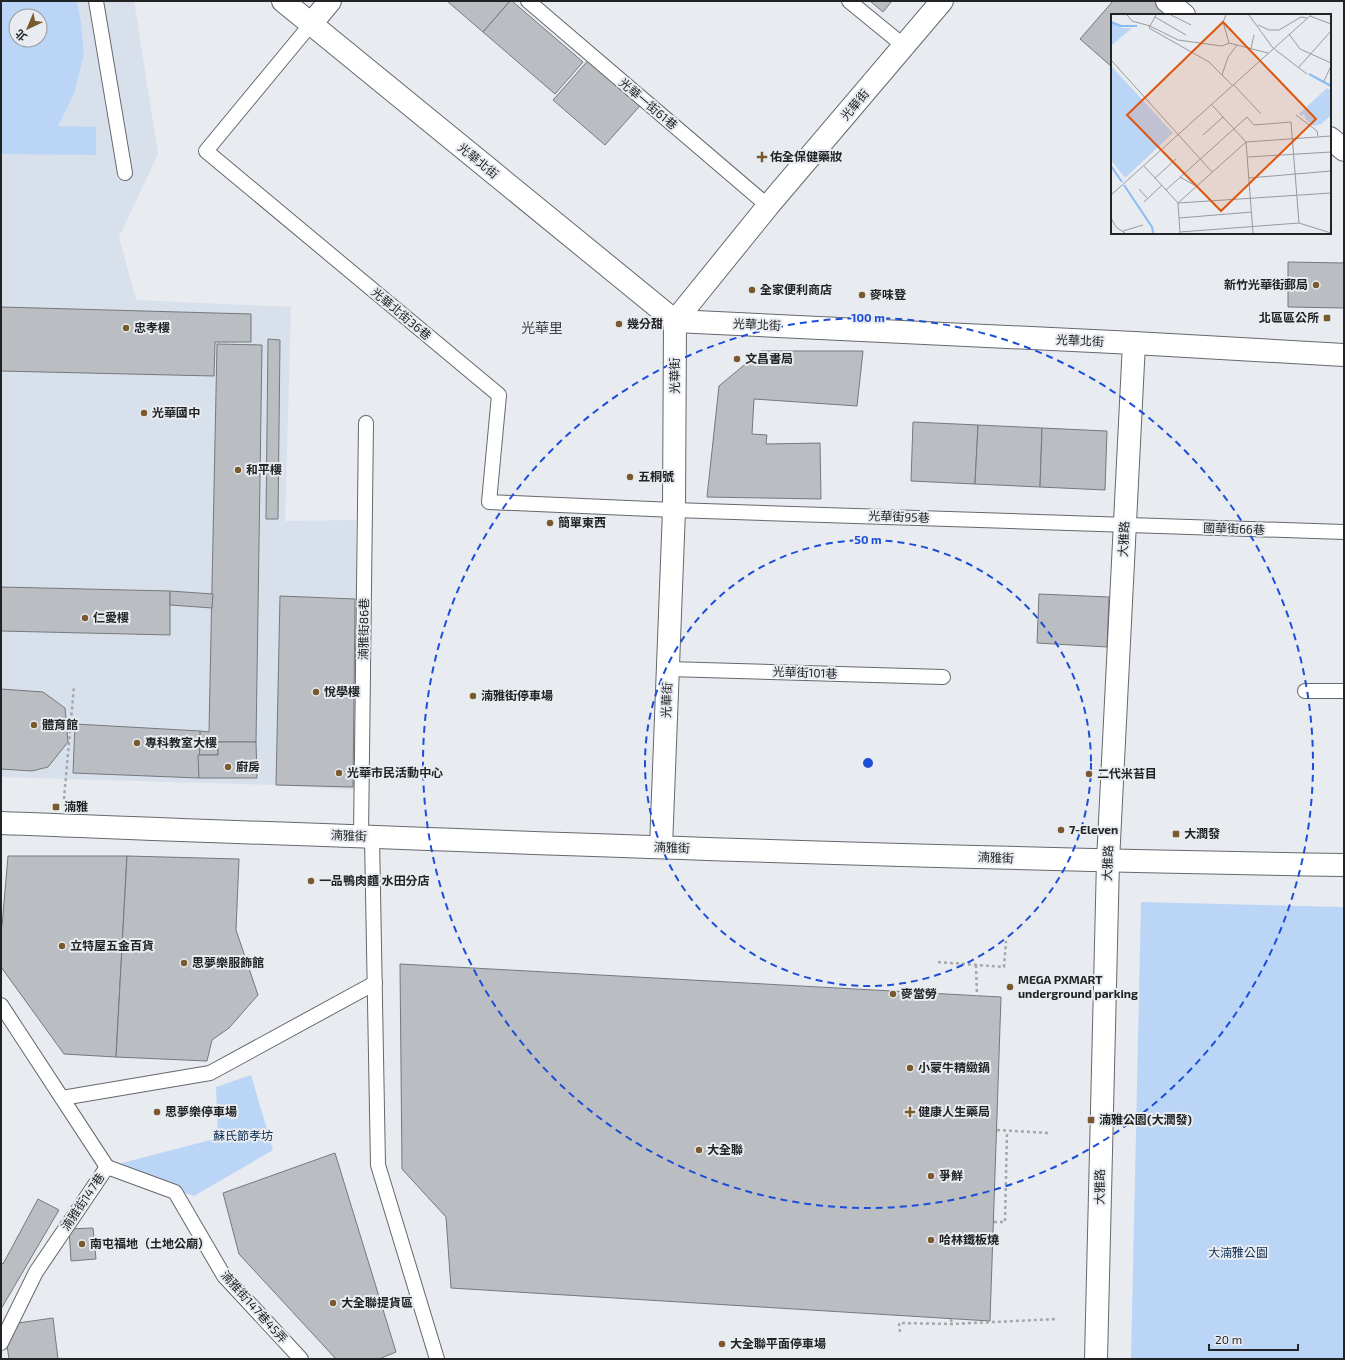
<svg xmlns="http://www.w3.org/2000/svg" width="1345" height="1360" viewBox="0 0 1345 1360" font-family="'Exo 2','Noto Sans TC',sans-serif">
  <rect width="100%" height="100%" fill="#e8ebf0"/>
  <path fill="#d8e0eb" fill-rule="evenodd" d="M1,1H134L158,154L119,237L136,300L291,307L285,521L356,520L357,790L276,785L1,777ZM16,16H40V40H16Z"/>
  <g fill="#bbd5f6" fill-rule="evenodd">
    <path d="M1,1H77L81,23L84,54L74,94L58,126L96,127V155L1,154ZM16,16H40V40H16Z"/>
    <path d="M1141,902L1344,907V1359H1131Z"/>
    <path d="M251,1075L273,1150L194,1196L107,1167L218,1138L216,1087Z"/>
  </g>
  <g fill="#babdc1" stroke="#75797c">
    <path d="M447,1H510L483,32Z"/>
    <path d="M510,1H512L583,62L555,94L483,32Z"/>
    <path d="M870,1H892L883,12Z"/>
    <path d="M1113,1H1154L1170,15H1112V67L1080,39Z"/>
    <path d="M593,55L645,100L605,145L553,100Z"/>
    <path d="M1288,262L1344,263V308L1288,307Z"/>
    <path d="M1,307L251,314V342H215L214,376L1,371Z"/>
    <path d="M268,339L280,340L278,519H266Z"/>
    <path d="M217,344L262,345L256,742H218V755H198L200,731L209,732Z"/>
    <path d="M761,351H863L857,406L754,399L752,434L767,435L766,444L820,443L821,499L707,497L719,386Z"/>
    <path d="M913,422L978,425L975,484L911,481Z"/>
    <path d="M978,425L1042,428L1040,487L975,484Z"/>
    <path d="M1042,428L1107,431L1105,490L1040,487Z"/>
    <path d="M1,587L170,591V635L1,631Z"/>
    <path d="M170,591L213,594L212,608L170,605Z"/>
    <path d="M1039,594L1109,597L1107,647L1037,643Z"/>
    <path d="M280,596L355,599L353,787L276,785Z"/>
    <path d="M1,689L43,692L65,708L68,742L48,767L32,771L1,769Z"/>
    <path d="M75,724L200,731L199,778L73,773Z"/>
    <path d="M218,742H256L257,778H199L198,755H218Z"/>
    <path d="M8,856H127L116,1057L64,1054L1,967V926H2Z"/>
    <path d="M127,856L239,859L236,930L258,995L229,1028L212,1040L207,1061L116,1057Z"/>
    <path d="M400,964L1001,997L990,1321L451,1288L446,1217L402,1169Z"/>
    <path d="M335,1153L396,1352L379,1359H336L239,1254L223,1193Z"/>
    <path d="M38,1199L59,1210L1,1309V1262L3,1264Z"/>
    <path d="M93,1228L96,1259L71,1261L69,1229Z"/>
    <path d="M53,1318L58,1359H9L4,1325Z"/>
  </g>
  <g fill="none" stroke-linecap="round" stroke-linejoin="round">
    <defs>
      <g id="service">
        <path d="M96,1L125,173"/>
        <path d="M528,1L768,206"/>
        <path d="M849,1L904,46"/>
        <path d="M311,24L206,151L499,395L489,502L674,510L1344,532"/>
        <path d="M668,669L943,677"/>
        <path d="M1305,691H1344"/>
        <path d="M361,836L366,423"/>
        <path d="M372,837L378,1165L437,1359"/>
        <path d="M1,1005L107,1167"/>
        <path d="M62,1098L210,1073L375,983"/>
        <path d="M107,1167L175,1192L224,1276L301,1359"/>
        <path d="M1,1343L36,1272L107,1167"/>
      </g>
      <g id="minor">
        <path d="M283,1L675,321L1134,343L1344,355"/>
        <path d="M1167,1L1184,15"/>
        <path d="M311,24L330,1"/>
        <path d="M1330,138L1344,150"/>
        <path d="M661,847L674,510L675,321L768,206L942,1"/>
        <path d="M1096,1359L1108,861L1134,343"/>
      </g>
      <path id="tertiary" d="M1,823C449,840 896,858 1344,865"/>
    </defs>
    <use href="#service" stroke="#65686c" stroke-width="16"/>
    <use href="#minor" stroke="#65686c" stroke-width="24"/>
    <use href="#tertiary" stroke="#65686c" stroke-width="24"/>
    <g stroke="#a5a7ab" stroke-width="2.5" stroke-dasharray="3 3" stroke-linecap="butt">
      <path d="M64,799L74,686"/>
      <path d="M938,962L1004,967L1006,941"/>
      <path d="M976,965L977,996"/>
      <path d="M997,1130L1049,1133"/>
      <path d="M994,1222H1005L1007,1131"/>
      <path d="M951,1319L952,1324"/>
      <path d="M900,1332L899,1323L952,1324L1057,1319"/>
    </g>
    <use href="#service" stroke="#fff" stroke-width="14"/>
    <use href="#minor" stroke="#fff" stroke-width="22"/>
    <use href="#tertiary" stroke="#fff" stroke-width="22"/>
  </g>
  <g fill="none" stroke="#1d4ed8" stroke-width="2" stroke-dasharray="7 5">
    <circle cx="868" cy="763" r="223"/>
    <circle cx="868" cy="763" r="445"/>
  </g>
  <g fill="#795a2f" stroke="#e8ebf0" stroke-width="1.5">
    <path d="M760 151h4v4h4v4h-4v4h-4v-4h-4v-4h4z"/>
    <circle cx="1316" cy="285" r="4"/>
    <circle cx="752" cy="290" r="4"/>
    <circle cx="862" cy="295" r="4"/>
    <rect x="1323" y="314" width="8" height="8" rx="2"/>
    <circle cx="619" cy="324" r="4"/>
    <circle cx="126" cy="328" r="4"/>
    <circle cx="737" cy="359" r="4"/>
    <circle cx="144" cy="413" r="4"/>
    <circle cx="238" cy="470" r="4"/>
    <circle cx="630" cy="477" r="4"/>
    <circle cx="550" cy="523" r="4"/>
    <circle cx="85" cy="618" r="4"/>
    <circle cx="316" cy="692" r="4"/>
    <circle cx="473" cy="696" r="4"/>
    <circle cx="34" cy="725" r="4"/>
    <circle cx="137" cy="743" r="4"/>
    <circle cx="228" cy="767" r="4"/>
    <circle cx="339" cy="773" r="4"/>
    <circle cx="1089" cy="774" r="4"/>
    <rect x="52" y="803" width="8" height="8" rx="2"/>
    <circle cx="1061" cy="830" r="4"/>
    <rect x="1172" y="830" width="8" height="8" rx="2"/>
    <circle cx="311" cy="881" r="4"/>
    <circle cx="62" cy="946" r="4"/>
    <circle cx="184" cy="963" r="4"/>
    <circle cx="1010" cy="987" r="4"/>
    <circle cx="893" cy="994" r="4"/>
    <circle cx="910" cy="1068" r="4"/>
    <circle cx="157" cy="1112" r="4"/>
    <path d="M908 1106h4v4h4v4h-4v4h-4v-4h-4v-4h4z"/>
    <rect x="1087" y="1116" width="8" height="8" rx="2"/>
    <circle cx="699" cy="1150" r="4"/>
    <circle cx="931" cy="1176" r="4"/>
    <circle cx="931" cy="1240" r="4"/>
    <circle cx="82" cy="1244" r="4"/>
    <circle cx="333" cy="1303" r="4"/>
    <circle cx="722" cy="1344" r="4"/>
  </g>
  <g text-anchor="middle" stroke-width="4" stroke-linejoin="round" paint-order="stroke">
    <g font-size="12" fill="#212324" stroke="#e8ebf0">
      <text transform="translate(648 104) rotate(40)" y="4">光華一街61巷</text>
      <text transform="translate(855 105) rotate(-50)" y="4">光華街</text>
      <text transform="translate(478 161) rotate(39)" y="4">光華北街</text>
      <text transform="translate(401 314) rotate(40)" y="4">光華北街36巷</text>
      <text transform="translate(757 325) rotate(3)" y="4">光華北街</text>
      <text transform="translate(1080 341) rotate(3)" y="4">光華北街</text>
      <text transform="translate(675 376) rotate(-90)" y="4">光華街</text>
      <text transform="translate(899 517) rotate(2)" y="4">光華街95巷</text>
      <text transform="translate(1234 529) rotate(2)" y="4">國華街66巷</text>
      <text transform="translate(1124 539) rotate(-87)" y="4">大雅路</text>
      <text transform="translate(364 629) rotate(-89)" y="4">湳雅街86巷</text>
      <text transform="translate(805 673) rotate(2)" y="4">光華街101巷</text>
      <text transform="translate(667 700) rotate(-88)" y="4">光華街</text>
      <text transform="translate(349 836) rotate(2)" y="4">湳雅街</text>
      <text transform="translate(672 848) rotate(2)" y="4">湳雅街</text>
      <text transform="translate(996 858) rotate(2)" y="4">湳雅街</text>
      <text transform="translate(1108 863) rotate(-88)" y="4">大雅路</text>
      <text transform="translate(1100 1187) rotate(-89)" y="4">大雅路</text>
      <text transform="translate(83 1202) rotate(-56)" y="4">湳雅街147巷</text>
      <text transform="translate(254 1307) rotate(48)" y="4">湳雅街147巷45弄</text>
    </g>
    <g font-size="12" font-weight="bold" fill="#212324" stroke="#e8ebf0" text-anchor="start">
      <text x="770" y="161">佑全保健藥妝</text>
      <text x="1308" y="289" text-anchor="end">新竹光華街郵局</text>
      <text x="760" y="294">全家便利商店</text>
      <text x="870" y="299">麥味登</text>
      <text x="1319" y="322" text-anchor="end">北區區公所</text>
      <text x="627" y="328">幾分甜</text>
      <text x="134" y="332">忠孝樓</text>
      <text x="745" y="363">文昌書局</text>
      <text x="152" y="417">光華國中</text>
      <text x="246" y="474">和平樓</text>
      <text x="638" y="481">五桐號</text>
      <text x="558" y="527">簡單東西</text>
      <text x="93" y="622">仁愛樓</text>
      <text x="324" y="696">悅學樓</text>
      <text x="481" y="700">湳雅街停車場</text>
      <text x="42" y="729">體育館</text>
      <text x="145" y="747">專科教室大樓</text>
      <text x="236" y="771">廚房</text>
      <text x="347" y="777">光華市民活動中心</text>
      <text x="1097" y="778">二代米苔目</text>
      <text x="64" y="811">湳雅</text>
      <text x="1069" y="834">7-Eleven</text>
      <text x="1184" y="838">大潤發</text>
      <text x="319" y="885">一品鴨肉麵 水田分店</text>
      <text x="70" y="950">立特屋五金百貨</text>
      <text x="192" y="967">思夢樂服飾館</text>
      <text x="1018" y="984">MEGA PXMART<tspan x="1018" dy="14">underground parking</tspan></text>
      <text x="901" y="998">麥當勞</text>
      <text x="918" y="1072">小蒙牛精緻鍋</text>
      <text x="165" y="1116">思夢樂停車場</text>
      <text x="918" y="1116">健康人生藥局</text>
      <text x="1099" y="1124">湳雅公園(大潤發)</text>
      <text x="707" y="1154">大全聯</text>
      <text x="939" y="1180">爭鮮</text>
      <text x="939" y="1244">哈林鐵板燒</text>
      <text x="90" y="1248">南屯福地（土地公廟）</text>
      <text x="341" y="1307">大全聯提貨區</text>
      <text x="730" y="1348">大全聯平面停車場</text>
    </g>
    <g font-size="12" fill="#0d2e52" stroke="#e8ebf0">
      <text x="243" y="1140">蘇氏節孝坊</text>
      <text x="1238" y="1257">大湳雅公園</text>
    </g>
    <g font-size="14" fill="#3d3f43" stroke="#e8ebf0">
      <text x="542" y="333">光華里</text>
    </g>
  </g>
  <g transform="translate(1111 14)">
    <rect width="220" height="220" fill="#e8ebf0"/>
    <path d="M0,7L11,14H21L0,32ZM0,52L62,119L14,164L0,146ZM216,74L220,77V101L210,110L203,112L196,107L193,100L190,102L188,100Z" fill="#bbd5f6"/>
    <path fill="none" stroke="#8bbbf4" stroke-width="2" d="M0,8L10,12H26M198,60L220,72M0,152L11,168M13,171L41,213L42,219"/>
    <path fill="none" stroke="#989b9e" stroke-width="1" d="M16,1L21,7L39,12L67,26L111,32L118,29M60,1L80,11M115,1L112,8L118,29M138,1L162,34L196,60M199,2L220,10M44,3L75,21M147,11L158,16H168L190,3L196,4M39,12L38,14L98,48L121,71M39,12L45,1M178,20L189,35L220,49M118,29L157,39M140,34L143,21M0,46L101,158M187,54L220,17M111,61L117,43L126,31M213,67L220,52M122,70L150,100M100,90L135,128L142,219M185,101L206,117L207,122M92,121L112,103M137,143L220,138M33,152L67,189L69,219M69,163L85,172M44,164L65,145M138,164L220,157M28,175L36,184M55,176L136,103L143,111L180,108L188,209M0,181L200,1M33,188L51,171M67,189L135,128L220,122M67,189L220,179M0,204L5,213L14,219M68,204L141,198M12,217L32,211M69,218L188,209L220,219"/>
    <path fill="#de560d" fill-opacity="0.15" stroke="#de560d" stroke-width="2" d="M112,8L205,105L110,197L16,101Z"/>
    <rect width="220" height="220" fill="none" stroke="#212324" stroke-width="2"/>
  </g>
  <circle cx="868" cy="763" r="6" fill="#1d4ed8" stroke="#e8ebf0" stroke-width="2"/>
  <g font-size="12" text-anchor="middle" font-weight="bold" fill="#1d4ed8" stroke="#e8ebf0" stroke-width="4" stroke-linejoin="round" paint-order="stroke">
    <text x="868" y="322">100 m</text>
    <text x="868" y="544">50 m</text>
  </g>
  <rect width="1345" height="1360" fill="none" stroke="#212324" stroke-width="4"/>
  <g transform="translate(28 28) rotate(224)"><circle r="19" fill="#e8ebf0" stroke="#989b9e"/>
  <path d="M0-3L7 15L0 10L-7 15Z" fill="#795a2f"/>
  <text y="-6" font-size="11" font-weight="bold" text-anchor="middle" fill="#212324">北</text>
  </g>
  <path d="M1209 1344v6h89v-6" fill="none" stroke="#212324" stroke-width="2"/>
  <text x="1215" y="1344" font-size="12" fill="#212324" stroke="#e8ebf0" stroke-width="3" paint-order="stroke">20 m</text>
</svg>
